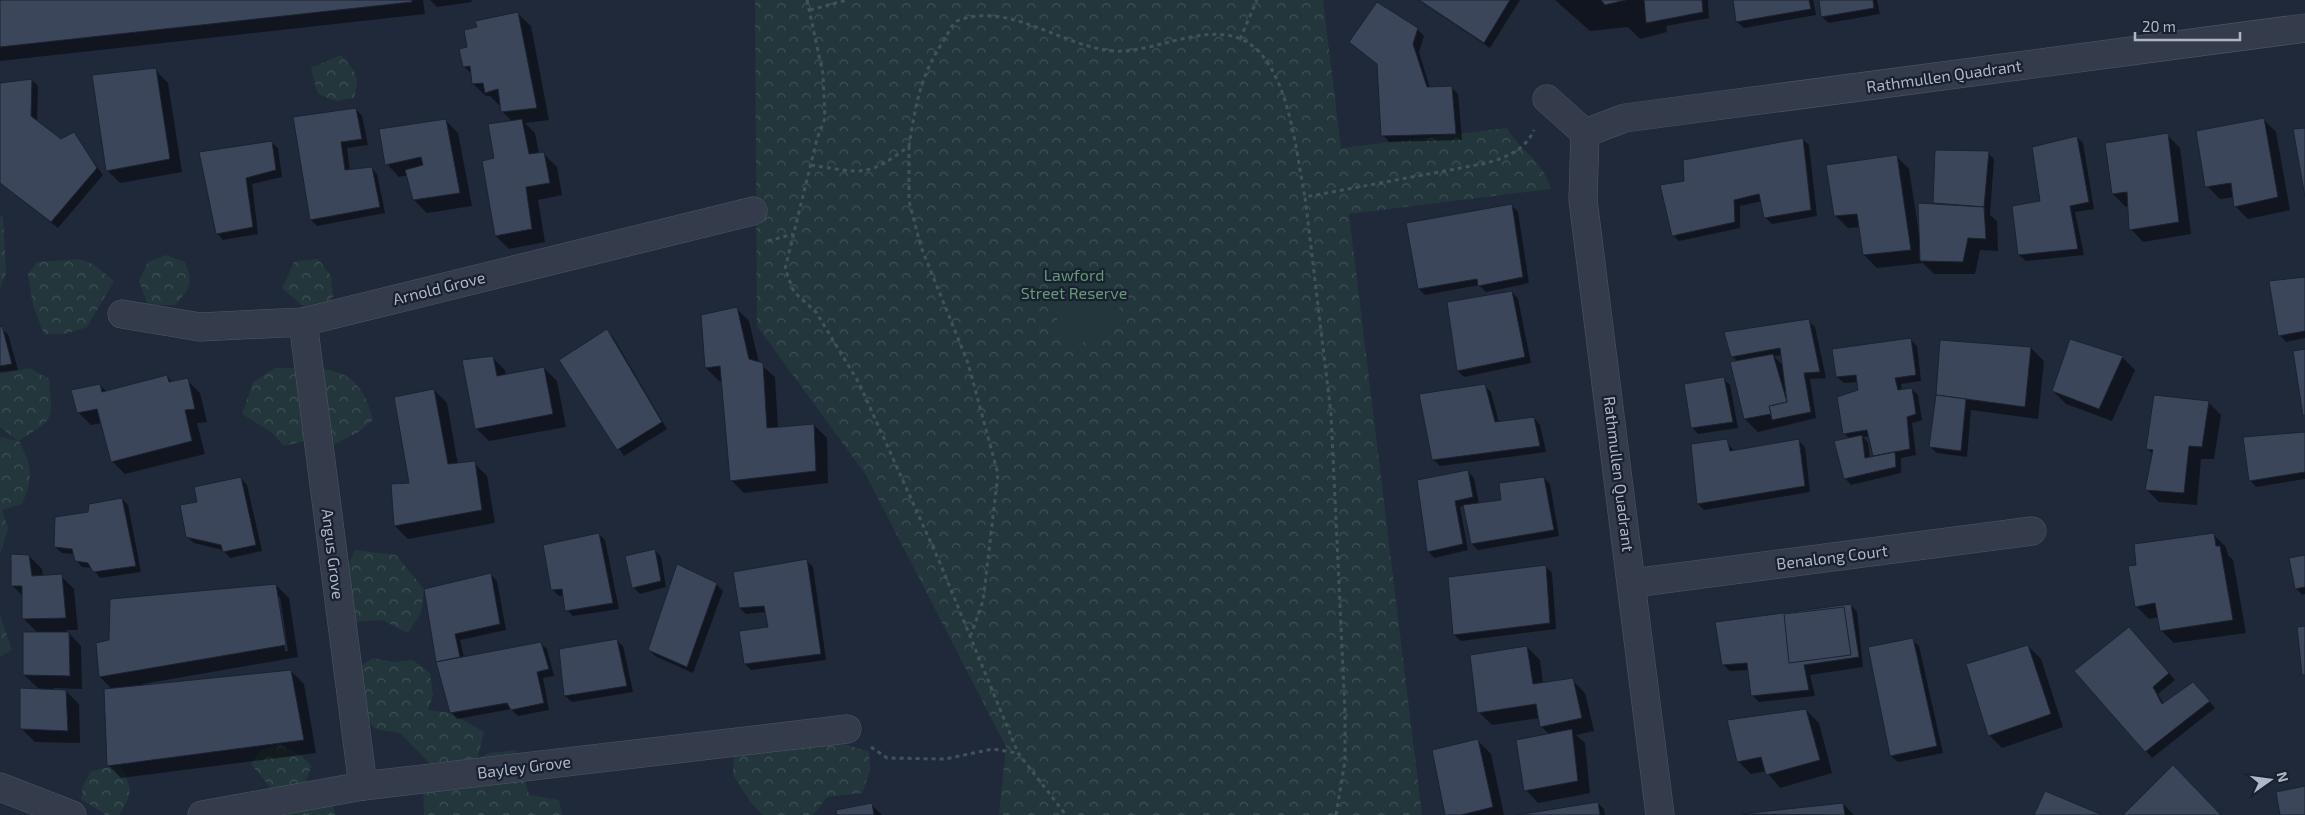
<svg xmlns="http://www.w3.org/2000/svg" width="2305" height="815" viewBox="0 0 2305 815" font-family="'Exo 2',sans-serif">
  <defs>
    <pattern id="forest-crowns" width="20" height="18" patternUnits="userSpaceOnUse" patternTransform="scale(1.25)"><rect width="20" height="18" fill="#22363b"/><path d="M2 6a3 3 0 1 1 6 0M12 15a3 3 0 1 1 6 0" fill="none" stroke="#405156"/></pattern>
  </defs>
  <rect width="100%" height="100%" fill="#20293a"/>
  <g fill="url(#forest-crowns)">
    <path d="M755,0H1323L1341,148L1507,128C1520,151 1544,162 1551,189L1349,214L1422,815H999L1006,747L866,475L757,326Z"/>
    <path d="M341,55C355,71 361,76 354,98L336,101L318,94L311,68Z"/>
    <path d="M0,216L3,217L6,273L0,289Z"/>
    <path d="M166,255L185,262C194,284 190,288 175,305H148L139,281L148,262Z"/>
    <path d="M79,259L93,264L114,281L87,327L65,334H44L33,306L28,274L37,262Z"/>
    <path d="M318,259L331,276L333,296L316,318L282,288L294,262Z"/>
    <path d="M30,368L49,379C53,423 55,417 19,441C32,466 34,477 22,504L2,510L8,528L0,554V437L18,441L0,427V374Z"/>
    <path d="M275,368C326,369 358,361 373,420L357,433L331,446L305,441L284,446L271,432L242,414L253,382Z"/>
    <path d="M355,550L396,555L424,589L421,613L408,633L382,620L357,622L339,600L343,577Z"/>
    <path d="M0,615L12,650L0,657Z"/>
    <path d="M373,658L393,662L413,660L430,673L433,696L428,710L450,713L484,732L478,757L472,761L489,753L516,750L529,795L559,800L562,815H424L423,787L442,776L400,733L375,729L351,696L356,669Z"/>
    <path d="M842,743L869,752L870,771L862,793L827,797L813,815H763L751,803L733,775L734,754Z"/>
    <path d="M279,744L303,757L311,766L305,785L274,792L251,764L261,750Z"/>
    <path d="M119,765C132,787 134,792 119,815H106L81,799L83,786L91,771Z"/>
    <path d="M332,799L335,815H287V807Z"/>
  </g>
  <path fill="#22363b" d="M1101,266L1126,323L1070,348L1045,291Z"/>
  <g fill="#0007" fill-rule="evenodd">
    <path d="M0,0H423L425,14L0,61Z"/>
    <path d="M430,0H471L472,2L437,7Z"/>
    <path d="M1418,0H1520L1490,48Z"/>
    <path d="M1555,0H1708L1709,18L1666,26L1667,32L1640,39L1628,27L1590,31Z"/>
    <path d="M1734,0H1813L1816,15L1744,28L1737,22Z"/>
    <path d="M1820,0H1877L1880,14L1829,23L1822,17Z"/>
    <path d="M518,14L531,26L549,120L525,123L535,133L539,154H544L557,167L562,195L538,200L545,242L509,249L496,236L495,159L513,122L503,112L502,104L499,105L490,96H486L473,84L472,75L464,66L468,48Z"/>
    <path d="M1417,29L1424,36L1419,52L1430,88H1452L1458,94L1462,140L1389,142L1383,135L1379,65L1351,42Z"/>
    <path d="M155,70L168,83L182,172L120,183L107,170Z"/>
    <path d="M32,80L38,86L37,122L61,141L73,134L103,175L58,228L0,183V85Z"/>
    <path d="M356,109L362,116L368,145L347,148L350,171L371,168L377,174L385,213L317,226L311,220L294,118Z"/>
    <path d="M2263,119L2276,132L2290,210L2248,219L2235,206L2234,197L2220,199L2207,186Z"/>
    <path d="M445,120L458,133L472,206L427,213L414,200L408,175L399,177L387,164Z"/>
    <path d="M2167,135L2180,148L2191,234L2143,242L2131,229L2129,206L2126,207L2113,194Z"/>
    <path d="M2077,137L2083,143L2094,209L2075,212L2084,255L2026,261L2019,255L2042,202Z"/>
    <path d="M1802,139L1809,145L1817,216L1772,224L1765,217L1762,201L1740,206V228L1679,241L1673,235L1685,182Z"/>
    <path d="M271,142L278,148L282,177L252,184L258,234L223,240L217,233L201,153Z"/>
    <path d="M1988,153L1994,159L1990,215L1997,221L1998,251L1980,250L1975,274H1934L1923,263L1877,268L1864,255L1860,227L1848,228L1835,215L1896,156L1909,169L1919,234H1921L1938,206L1934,202Z"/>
    <path d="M1512,206L1518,212L1529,283L1486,292L1479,285L1425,295L1419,289L1407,224Z"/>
    <path d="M2305,278V338L2286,342L2280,335Z"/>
    <path d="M1512,292L1518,299L1531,363L1464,377L1458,371Z"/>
    <path d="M736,308L749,321L759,363L775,377L778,428L814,425L827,438L828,483L744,493L731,480L723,380L719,381L706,368L702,316Z"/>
    <path d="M1808,321L1815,327L1826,378L1810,379L1816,418L1758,432L1745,419L1738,362L1732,356ZM1782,355L1783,366L1774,356Z"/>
    <path d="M0,328L8,334L18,370L0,372Z"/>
    <path d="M607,331L613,337L667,429L624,456L560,361Z"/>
    <path d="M1911,340L1917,346L1921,381L1901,384L1902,391L1912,389L1918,395L1922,420L1912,423L1916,455L1901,458V473L1851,485L1845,478L1850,439L1844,433L1859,391L1858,382L1844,383L1837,377ZM1869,436L1874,458L1870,459L1868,443L1863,437Z"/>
    <path d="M2031,348L2044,361L2038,419L1971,410L1967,457L1937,453L1930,447L1937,395Z"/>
    <path d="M492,357L505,370L506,375L544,368L557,381L566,427L489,441L476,428Z"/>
    <path d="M2122,357L2135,370L2112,421L2066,404L2053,391Z"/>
    <path d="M167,376L173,383L187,380L200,393L207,422L197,423L205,454L125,474L112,461L102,423L91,425L78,412L100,385L107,392Z"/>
    <path d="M1723,379L1730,385L1738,428L1698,434L1692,427Z"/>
    <path d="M1485,386L1491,392L1499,422L1534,418L1540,425L1546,452L1440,466L1434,460L1421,395Z"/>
    <path d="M434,390L447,403L458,465L474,463L487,476L495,523L408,539L395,526L411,484Z"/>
    <path d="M2208,402L2221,415L2214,459H2201L2197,505L2159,502L2146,489L2153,454L2147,449Z"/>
    <path d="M2305,433V479L2256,487L2250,480Z"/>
    <path d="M1726,441L1734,451L1799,441L1805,447L1810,492L1704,510L1698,504Z"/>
    <path d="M1468,472L1474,478L1479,504L1503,501L1544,478L1550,484L1559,536L1478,550L1472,544L1464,506L1460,507L1468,550L1434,558L1428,551Z"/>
    <path d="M241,478L247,485L262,551L230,558L223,550L194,543L187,537L198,503Z"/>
    <path d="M122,499L128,505L141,572L100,578L93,568L82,567L76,560L74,554L62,553L55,547L90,513Z"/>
    <path d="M599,534L605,540L619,609L573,616L567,610L564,595L559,596L552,589Z"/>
    <path d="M2214,535L2226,547L2228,555L2233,560L2246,633L2174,643L2161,630L2159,617L2149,619L2136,606Z"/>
    <path d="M655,550L661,557L666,587L640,594L633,587Z"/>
    <path d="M29,556L42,569L43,577L61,576L74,589L78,630H66L81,646L82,689L54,688V690L66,691L79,704L80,743L35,742L22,729L40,690L24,675L38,633L23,618V596L12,585Z"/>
    <path d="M2305,556V594L2302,595L2296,588Z"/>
    <path d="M807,561L813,567L826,660L751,670L745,664L770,628L767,612L746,614L740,608Z"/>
    <path d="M1546,567L1552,573L1556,629L1461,641L1454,635Z"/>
    <path d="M490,574L497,581L506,630L460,640L464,658L540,643L547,649L554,676L543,678L549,710L518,716L511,709L457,719L451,712L437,662Z"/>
    <path d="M716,584L723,591L693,673L655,656L649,650Z"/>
    <path d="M276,585L289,598L298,657L143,684V686L291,671L304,684L316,753L121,778L109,766L113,690L100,677L110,640ZM277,597H280L288,651H285Z"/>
    <path d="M1851,605L1857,612L1863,667L1810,675L1815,696L1759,702L1753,696L1749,670L1730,671L1723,664Z"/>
    <path d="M2136,635L2175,680L2158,694L2164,704L2199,690L2215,708L2152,758L2146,751Z"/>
    <path d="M616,640L623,646L633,692L572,702L565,696L560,650Z"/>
    <path d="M1912,640L1919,646L1943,753L1898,762L1891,756Z"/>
    <path d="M2028,646L2041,659L2063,727L2002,748L1989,735Z"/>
    <path d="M1527,647L1540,660L1543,684L1572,680L1585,693L1594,731L1576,735L1585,743L1590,793L1538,803L1526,790L1550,735L1541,726L1540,718L1492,725L1479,712Z"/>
    <path d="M1806,710L1819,723L1832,773L1780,788L1766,771L1751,774L1738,761Z"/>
    <path d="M1478,741L1491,754L1504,815H1446Z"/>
    <path d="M1598,803L1604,809L1605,815H1525Z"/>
    <path d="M1843,804L1854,815H1747Z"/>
    <path d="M872,805L882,815H838Z"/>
  </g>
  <g fill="#3c465b" stroke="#1b2231">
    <path d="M0,0H412V2L0,47Z"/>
    <path d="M1419,0H1510L1484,43Z"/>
    <path d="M1601,0H1626L1605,5Z"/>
    <path d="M1644,0H1702L1703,12L1646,23Z"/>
    <path d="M1733,0H1809L1811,9L1736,22Z"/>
    <path d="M1819,0H1873L1874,8L1821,17Z"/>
    <path d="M1377,2L1418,28L1413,44L1427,87L1452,86L1456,134L1381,136L1377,64L1349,42Z"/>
    <path d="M518,12L537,108L501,112L498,89L485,93L483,83L472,84L470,66L463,67L459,49L467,47L464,30L477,27L475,21Z"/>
    <path d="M156,68L170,159L106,171L92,75Z"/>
    <path d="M32,79L31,116L61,139L74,132L97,168L51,222L0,183V83Z"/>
    <path d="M356,108L362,139L341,142L345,170L372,167L380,207L310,220L293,117Z"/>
    <path d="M2264,118L2278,197L2234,207L2231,183L2205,187L2196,131Z"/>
    <path d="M446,119L460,193L413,200L405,170L423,165L421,157L385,165L379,129Z"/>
    <path d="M522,119L529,154L544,152L550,183L526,187L532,229L495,236L482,161L494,158L488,124Z"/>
    <path d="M2305,128V197L2293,129Z"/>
    <path d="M2168,133L2179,222L2129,230L2127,192L2112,194L2105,143Z"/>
    <path d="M2077,136L2089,202L2070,206L2078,249L2018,255L2012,206L2040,201L2032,147Z"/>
    <path d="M1803,138L1811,210L1764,218L1759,194L1734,200L1735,222L1672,236L1660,185L1684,181L1683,160Z"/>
    <path d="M272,141L276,170L246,178L253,227L216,234L199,152Z"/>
    <path d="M1935,150L1989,151L1984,207L1933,203Z"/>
    <path d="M1897,155L1911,250L1863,255L1857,214L1834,216L1826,165Z"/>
    <path d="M1918,203L1984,207L1986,239L1968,238L1963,262L1920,261Z"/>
    <path d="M1512,204L1523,277L1478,286L1477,279L1418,289L1406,223Z"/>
    <path d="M2305,277V331L2278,336L2269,281Z"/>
    <path d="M1512,291L1525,357L1457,371L1447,302Z"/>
    <path d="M737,307L749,359L763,363L767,428L814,424L816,471L730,481L720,366L705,368L701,315Z"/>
    <path d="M1809,319L1820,372L1804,373L1811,412L1772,420L1769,406L1787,402L1780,348L1731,357L1724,332Z"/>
    <path d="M2,326L12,364L0,366V327Z"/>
    <path d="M607,329L662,422L617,450L559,360Z"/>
    <path d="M1911,338L1916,375L1895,378L1898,390L1912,388L1916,414L1907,417L1910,449L1873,456L1867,430L1843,434L1837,397L1858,390L1856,375L1836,377L1832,349Z"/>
    <path d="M2070,339L2123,356L2099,409L2052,391Z"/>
    <path d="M1940,340L2031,347L2025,407L1936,395Z"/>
    <path d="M2305,349V415L2303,416L2293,351Z"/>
    <path d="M1773,354L1787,402L1769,406L1771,414L1744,419L1730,362Z"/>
    <path d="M493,356L497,376L544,367L553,414L475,429L462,360Z"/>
    <path d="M167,375L169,382L188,378L195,409L185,410L192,441L111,462L97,409L77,413L71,390L100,384L102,392Z"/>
    <path d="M1724,377L1733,422L1691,428L1684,384Z"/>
    <path d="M1485,384L1495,422L1534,417L1540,446L1432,460L1419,394Z"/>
    <path d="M434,389L448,464L475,461L482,510L394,526L391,484L409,483L394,397Z"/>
    <path d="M1936,395L1966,399L1961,451L1929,447Z"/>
    <path d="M2154,395L2209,401L2202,447L2189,446L2184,493L2145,490L2153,450L2146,449Z"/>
    <path d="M2305,432V472L2249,481L2243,437Z"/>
    <path d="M1862,435L1865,458L1895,452L1896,467L1844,479L1834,441Z"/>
    <path d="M1727,439L1730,451L1799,439L1805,486L1697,504L1691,444Z"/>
    <path d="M1468,470L1473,497L1455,501L1463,544L1427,552L1417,480Z"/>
    <path d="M241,477L256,545L223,552L221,545L186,537L180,505L197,502L194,487Z"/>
    <path d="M1544,477L1554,530L1471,544L1463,505L1501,500L1499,483Z"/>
    <path d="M122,498L136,566L93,572L88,563L75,561L72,549L54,547L55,517L88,512L89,504Z"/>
    <path d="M599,533L613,603L565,611L562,589L551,590L543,545Z"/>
    <path d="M2214,533L2216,546H2220L2233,620L2160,631L2155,603L2135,607L2128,566L2136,565L2134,544Z"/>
    <path d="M655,549L661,581L632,588L625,556Z"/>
    <path d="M11,554L29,555L32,576L62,574L66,618L22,619V586H11Z"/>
    <path d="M2305,555V587L2295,589L2289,558Z"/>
    <path d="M807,559L821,654L744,664L739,631L768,627L764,606L739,608L733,572Z"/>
    <path d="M677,564L717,583L687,667L648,650Z"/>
    <path d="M1546,565L1550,623L1453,635L1448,577Z"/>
    <path d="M491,573L500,624L455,634L460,657L436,662L424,589Z"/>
    <path d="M276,584L286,645L99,677L96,643L109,640L110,599Z"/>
    <path d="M1851,604L1859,657L1804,665L1809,690L1751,696L1747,663L1722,665L1715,622Z"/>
    <path d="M1844,607L1851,655L1789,663L1784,614Z"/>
    <path d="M2305,626V675H2302L2297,627Z"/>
    <path d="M2129,627L2169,673L2153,687L2162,704L2193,682L2210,701L2145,752L2074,671Z"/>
    <path d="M23,632H69L70,676L23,675Z"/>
    <path d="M1913,638L1937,746L1890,756L1868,647Z"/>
    <path d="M617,639L627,686L564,696L559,649Z"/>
    <path d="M541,642L549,669L537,672L544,703L511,710L507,703L450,713L436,662Z"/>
    <path d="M2028,645L2051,714L1988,736L1966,664Z"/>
    <path d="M1527,646L1533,684L1573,678L1582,718L1540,727L1536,704L1477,713L1470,655Z"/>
    <path d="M291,670L304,740L107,766L104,689Z"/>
    <path d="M20,688L66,690L68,731L20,729Z"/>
    <path d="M1806,709L1820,760L1766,775L1761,757L1737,762L1727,720Z"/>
    <path d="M1572,729L1578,781L1524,791L1516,740Z"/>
    <path d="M1478,739L1493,807L1461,815H1445L1432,750Z"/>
    <path d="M2173,765L2221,815H2123Z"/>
    <path d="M2305,786V815H2280L2276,792Z"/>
    <path d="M2045,791L2100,814V815H2034Z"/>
    <path d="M1598,802L1600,815H1517Z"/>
    <path d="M872,803L874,815H837L836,810Z"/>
    <path d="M1843,803L1845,815L1741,814Z"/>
  </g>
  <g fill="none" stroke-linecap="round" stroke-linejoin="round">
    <defs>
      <g id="street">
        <path d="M1547,99L1585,133L1625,118L2305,28"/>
        <path d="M1585,133L1583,200L1660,815"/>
        <path d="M122,314L200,327L303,322L753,211"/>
        <path d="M303,322L363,786"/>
        <path d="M1633,583L2032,531"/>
        <path d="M0,787L72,815"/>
        <path d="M202,815L363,786L847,729"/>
      </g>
    </defs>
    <use href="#street" stroke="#4f5665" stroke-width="29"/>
    <g stroke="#405359" stroke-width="3" stroke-dasharray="4 4" stroke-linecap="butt">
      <path d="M807,0L823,74L825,118L817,139L785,269L794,292L816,312L859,383L940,563L1018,753L1066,815"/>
      <path d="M810,10L847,0"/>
      <path d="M1240,39L1257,0"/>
      <path d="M909,146V201L921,247L968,363L998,474L983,601L971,635"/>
      <path d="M811,165C862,173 867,178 909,146C916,103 920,77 944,40C948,34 951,25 957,21C1008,0 1062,47 1114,51C1160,54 1223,10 1261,54C1291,89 1296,153 1305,197"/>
      <path d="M768,241L793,234"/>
      <path d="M871,747L887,758L945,759L993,749L1017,753"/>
      <path d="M1336,815L1345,761V712L1331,414L1305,197L1482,164C1503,159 1525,151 1534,130"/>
    </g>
    <use href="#street" stroke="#343b4b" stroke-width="28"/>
  </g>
  <g text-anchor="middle" stroke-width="4.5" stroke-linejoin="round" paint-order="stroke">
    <g font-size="16" fill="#afb6c7" stroke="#19202f">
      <text transform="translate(1944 76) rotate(-8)" y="6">Rathmullen Quadrant</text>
      <text transform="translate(439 288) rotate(-14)" y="6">Arnold Grove</text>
      <text transform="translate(1619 474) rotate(83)" y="6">Rathmullen Quadrant</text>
      <text transform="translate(333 554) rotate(83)" y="6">Angus Grove</text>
      <text transform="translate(1832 557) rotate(-7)" y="6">Benalong Court</text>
      <text transform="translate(524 767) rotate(-7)" y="6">Bayley Grove</text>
    </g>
    <g font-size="16" fill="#659976" stroke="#19202f">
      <text x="1074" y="281">Lawford<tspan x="1074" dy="18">Street Reserve</tspan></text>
    </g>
  </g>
  <g transform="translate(2270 780) rotate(76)" stroke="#19202f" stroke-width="4" paint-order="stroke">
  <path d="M0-4L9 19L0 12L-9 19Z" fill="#afb6c7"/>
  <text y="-8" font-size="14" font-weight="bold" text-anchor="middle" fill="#afb6c7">N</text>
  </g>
  <path d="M2135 32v8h105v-8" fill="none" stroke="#afb6c7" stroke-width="2.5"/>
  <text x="2142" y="32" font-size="15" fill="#afb6c7" stroke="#19202f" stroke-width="4" paint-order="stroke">20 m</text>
</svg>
